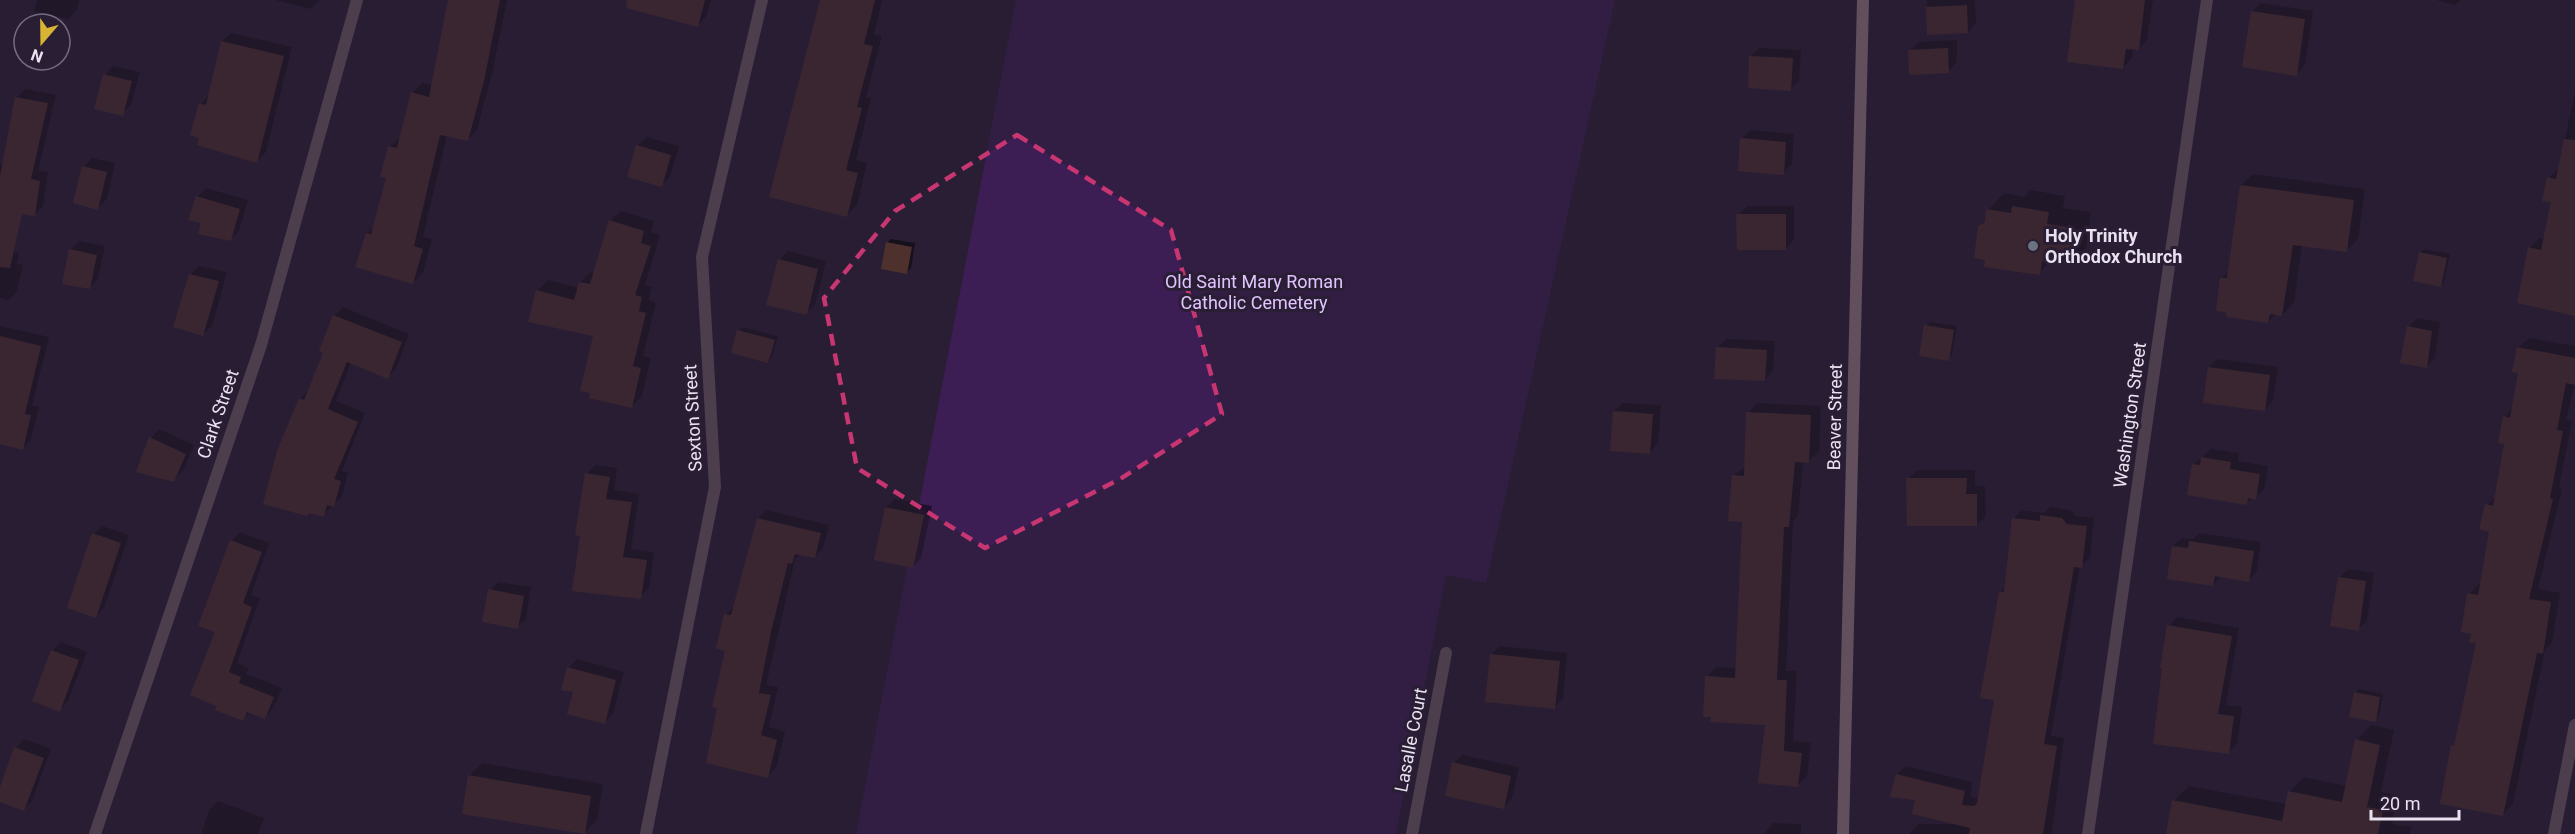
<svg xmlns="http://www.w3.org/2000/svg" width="2575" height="834" viewBox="0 0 2575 834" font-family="Roboto,sans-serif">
  <rect width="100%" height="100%" fill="#291e34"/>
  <path fill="#3c1e54" d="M1016,0H1615L1486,583L1446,575L1396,834H856Z"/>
  <g fill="#0007">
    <path d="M37,0H79L77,10L68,19L34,11Z"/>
    <path d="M275,0H320L311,9Z"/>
    <path d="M450,0H507L493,69L477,130L467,140L447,135L423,237L432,239L423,273L413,283L367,233L375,225L387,177L389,147L401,137L412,93L422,83L433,86Z"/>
    <path d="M636,0H711L706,17L698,25Z"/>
    <path d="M821,0H882L874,34L882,36L866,97L871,98L856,160L867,163L857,205L847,215Z"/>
    <path d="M1927,0H1975L1976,23L1968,32L1929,34Z"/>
    <path d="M2077,0H2153L2147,40L2139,49L2133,48L2132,58L2123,67Z"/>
    <path d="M2436,0H2461L2455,5Z"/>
    <path d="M2261,3L2313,11L2305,65L2296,74L2252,11Z"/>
    <path d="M231,33L292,47L266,152L257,161L201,104L210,94L222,41Z"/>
    <path d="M1957,40V62L1949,71L1909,51L1918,42Z"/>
    <path d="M1759,48L1801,50L1799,81L1791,89L1751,56Z"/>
    <path d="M113,66L140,72L131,105L122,114L105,75Z"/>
    <path d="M25,89L56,95L38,171L48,172L43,206L34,215L0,209V164L4,165L16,98Z"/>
    <path d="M2575,91V314L2529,248L2539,238L2545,239L2553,201L2549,178L2559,168Z"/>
    <path d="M1750,130L1794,134L1792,164L1783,173L1741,139Z"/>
    <path d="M646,137L679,146L670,177L662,185L637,146Z"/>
    <path d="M92,158L115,163L107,199L98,208L83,167Z"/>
    <path d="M2253,174L2365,189L2358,239L2347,250L2302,244L2294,303L2282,315L2276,314L2268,322L2226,311L2222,278L2229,271L2241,185Z"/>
    <path d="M206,188L248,200L239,231L230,240L203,222L197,197Z"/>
    <path d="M2030,190L2065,196L2063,208L2091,212L2086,248L2069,264L2051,261L2039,273L1986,259L1979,227L1986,220L1988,210L2004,193L2024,197Z"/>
    <path d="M1747,206H1794V240L1785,249L1738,215Z"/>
    <path d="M621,211L654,221L651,232L660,235L645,285L652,287L649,300L656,303L643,356L651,358L642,396L632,406L594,335L537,291L548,280L579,288L580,282L591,272L595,273L610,221Z"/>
    <path d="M891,239L915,243L911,268L907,272L887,243Z"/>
    <path d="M79,241L105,246L98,279L90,288L71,249Z"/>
    <path d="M0,249L19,253L17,264L23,265L17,291L9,300L0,298Z"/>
    <path d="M2424,249L2450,254L2444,282L2440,286L2420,253Z"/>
    <path d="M788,251L826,261L815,305L806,313L779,260Z"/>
    <path d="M199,266L227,272L212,326L203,334L190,275Z"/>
    <path d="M343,307L409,334L396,369L387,377L351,363L336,401L365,413L342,471L348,472L342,496L323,515L300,398L309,390L325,352L334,316Z"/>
    <path d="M2417,318L2440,322L2435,358L2427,366L2408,327Z"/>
    <path d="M1930,322L1957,326L1952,355L1948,359L1926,326Z"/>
    <path d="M0,326L49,337L32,405L39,407L31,440L23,448L0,443Z"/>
    <path d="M742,327L778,336L772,357L768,361L738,331Z"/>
    <path d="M2529,338L2575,346V384L2566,420L2572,421L2559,488L2562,489L2538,589L2560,593L2552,643L2545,650L2513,804L2502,815L2453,746L2456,742L2478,642L2473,632L2469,594L2479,584H2481L2491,531L2487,505L2496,496L2506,443L2504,417L2513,408L2520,372L2518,348Z"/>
    <path d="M1726,339L1775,341L1773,371L1765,380L1718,347Z"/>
    <path d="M2218,359L2278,367L2273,401L2265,409L2209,367Z"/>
    <path d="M1623,403L1661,405L1658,443L1650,452L1614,411Z"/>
    <path d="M1757,403L1821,406L1819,451L1809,461H1803L1798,516L1793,521L1786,671H1797L1793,741L1811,743L1807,776L1797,786L1766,724L1706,677L1716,667L1737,668L1743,521L1734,475L1746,466L1748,413Z"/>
    <path d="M159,429L194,445L183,471L174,480L151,438Z"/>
    <path d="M2211,449L2239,453L2238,461L2268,466L2264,490L2246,503L2194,464Z"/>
    <path d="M595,465L617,468L614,490L639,494L631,549L654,552L649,588L640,597L586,474Z"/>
    <path d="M1917,470H1975V486H1985L1986,516L1977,525L1908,479Z"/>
    <path d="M895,499L932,506L921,558L912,567L886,507Z"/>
    <path d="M2050,507L2071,510L2075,516L2094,518L2090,558L2080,566L2051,736L2064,738L2052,834H1909L1918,824H1954L1955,803L1897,774L1906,766L1972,782L1970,797L1979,798L1995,699L2001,592L2006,587L2014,518L2022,510L2045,513Z"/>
    <path d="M766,510L829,525L823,548L814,557L801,553L795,560L766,685L778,687L769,727L785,732L776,768L767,776L719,707L727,649L726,615L735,605L758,518Z"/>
    <path d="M102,526L129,535L104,608L95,617L94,534Z"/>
    <path d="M240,532L269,543L251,595L260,598L237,663L249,668L246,674L282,688L273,709L265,717L250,712L243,719L217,631L231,541Z"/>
    <path d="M2199,533L2261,542L2257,571L2249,580L2221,576L2213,585L2173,546L2182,538L2193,539Z"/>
    <path d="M2348,569L2374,573L2367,621L2358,629L2339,578Z"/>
    <path d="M498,582L531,587L526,619L517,627L490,590Z"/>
    <path d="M2177,617L2239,628L2226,705L2242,707L2237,744L2229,752L2169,626Z"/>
    <path d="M61,642L87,652L68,701L60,710L52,651Z"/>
    <path d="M1500,646L1567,653L1563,699L1554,707L1491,654Z"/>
    <path d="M577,659L624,672L613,714L605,722L568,668Z"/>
    <path d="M2359,689L2383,694L2379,717L2375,721L2355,693Z"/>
    <path d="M2371,725L2394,730L2381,792L2397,795L2392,824L2411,827L2410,834H2167L2174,800L2189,786L2287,804L2289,792L2304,777L2347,786L2357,740Z"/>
    <path d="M24,739L51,749L32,801L24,809L0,801V791L16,748Z"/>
    <path d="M1462,755L1519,767L1512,798L1504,807L1454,763Z"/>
    <path d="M482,763L603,784L597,820L584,833L469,776Z"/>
    <path d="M218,801L264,818L258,834H201L209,810Z"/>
    <path d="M1773,823L1801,824V834H1764Z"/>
  </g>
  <g fill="#4e312d">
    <path d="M448,0H500L484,81L468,141L440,135L414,246L423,249L413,284L355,267L366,233L371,234L386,178L380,177L388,146L397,148L411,92L429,97Z"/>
    <path d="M627,0H705L698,27L626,8Z"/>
    <path d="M820,0H875L864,44L873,46L857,107L862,108L846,170L858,173L847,217L769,197Z"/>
    <path d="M2075,0H2145L2139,50L2126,49L2123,69L2067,62Z"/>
    <path d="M1967,5L1968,33L1927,35L1926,7Z"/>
    <path d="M2251,11L2305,19L2297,76L2242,67Z"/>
    <path d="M221,41L284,56L257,163L197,145L199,138L190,135L199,103L206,105Z"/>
    <path d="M1948,48L1949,73L1909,75L1908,50Z"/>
    <path d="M1749,56L1793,58L1791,91L1748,88Z"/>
    <path d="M103,74L132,81L123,116L94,109Z"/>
    <path d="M15,97L48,103L31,179L40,181L35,216L22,214L10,268L0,267V176Z"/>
    <path d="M1740,138L1786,142L1784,175L1738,171Z"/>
    <path d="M2564,139L2575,140V316L2517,303L2528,247L2541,250L2551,202L2542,201L2547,177L2556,179Z"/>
    <path d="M636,145L671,155L662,187L627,177Z"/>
    <path d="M82,166L107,172L98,210L73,203Z"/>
    <path d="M2240,185L2354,200L2347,252L2293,245L2282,316L2270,314L2268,323L2227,317L2225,312L2216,311L2220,278H2227Z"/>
    <path d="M196,196L240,209L231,241L198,234L201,223L188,220Z"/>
    <path d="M2012,206L2049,212L2047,224L2075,228L2070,266L2042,261L2040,275L1984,267L1985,260L1974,258L1978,226L1985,222L1986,209L2011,213Z"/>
    <path d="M1736,214H1786V250H1737Z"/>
    <path d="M609,220L644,231L641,243L651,246L635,295L642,297L639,311L646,313L633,366L641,368L632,408L589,398L590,393L580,391L593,336L528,322L536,290L574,300L579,282L590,284Z"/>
    <path d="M886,242L912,247L907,274L881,269Z"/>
    <path d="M69,249L97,255L90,289L62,284Z"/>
    <path d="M2419,252L2447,258L2441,287L2413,281Z"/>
    <path d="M778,259L818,269L807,315L766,305Z"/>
    <path d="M189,274L219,281L203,336L173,327Z"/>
    <path d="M333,315L402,342L388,379L347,362L328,409L358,422L334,479L341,481L334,507L327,505L324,517L309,513L307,516L263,504L277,451L299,398L304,400L323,353L319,351Z"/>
    <path d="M1924,325L1954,330L1949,361L1919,356Z"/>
    <path d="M2407,326L2432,331L2427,368L2400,363Z"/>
    <path d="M737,330L775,340L768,363L731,353Z"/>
    <path d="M0,336L41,346L25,414L31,415L23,450L0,444Z"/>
    <path d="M1716,347L1767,350L1765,381L1714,379Z"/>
    <path d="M2517,347L2575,358V385L2566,383L2557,430L2563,431L2550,498L2553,499L2529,599L2551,602L2543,654L2537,653L2503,816L2440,804L2451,745L2454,746L2476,643L2469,642L2471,634L2461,632L2467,593L2478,595L2489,532L2479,529L2485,504L2493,506L2504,444L2498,443L2503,416L2510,418L2518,373L2512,372Z"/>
    <path d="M2208,367L2270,375L2265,411L2203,403Z"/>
    <path d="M1613,411L1653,414L1650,454L1610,451Z"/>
    <path d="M1746,412L1811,415L1809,463L1795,462L1789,527H1784L1777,680H1787L1784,751L1802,753L1798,787L1758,783L1765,725L1710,722L1711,717H1703L1705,676L1735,678L1742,522L1728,521L1732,475L1744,476Z"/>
    <path d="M149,437L186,454L174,482L136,472Z"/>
    <path d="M2201,457L2231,462L2230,469L2260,474L2256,500L2248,498L2247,505L2187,495L2192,464L2200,465Z"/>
    <path d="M585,473L610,477L606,499L632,502L623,557L647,560L641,599L572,591L580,536L575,535Z"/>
    <path d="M1906,478H1967L1966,494H1977V526H1907Z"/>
    <path d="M885,507L924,515L913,568L874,560Z"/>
    <path d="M2040,515L2062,518L2067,524L2087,526L2082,568L2074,567L2044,744L2057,746L2043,834H1969L1970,828L1912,814L1915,800L1890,797L1896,774L1965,791L1962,805L1974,806L1977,803L1994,700L1980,698L1999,592H2004L2012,518L2040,521Z"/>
    <path d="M757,518L821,533L815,558L795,554L792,564L788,563L771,632L759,693L771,695L761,735L777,740L768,778L706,763L717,708L712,707L725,651L716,648L724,614L731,615Z"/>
    <path d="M92,533L121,543L96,618L67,608Z"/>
    <path d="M230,540L262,552L243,603L252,607L229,672L241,677L239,683L274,697L265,719L247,712L243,721L215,710L216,706L190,695L215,632L198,626Z"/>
    <path d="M2189,541L2254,551L2249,582L2215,576L2213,586L2167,579L2172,546L2188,548Z"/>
    <path d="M2338,577L2366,581L2359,631L2330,626Z"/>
    <path d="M488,589L524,596L518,629L482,622Z"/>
    <path d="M2167,625L2232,636L2218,714L2234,716L2229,754L2153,744L2162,668H2160Z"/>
    <path d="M51,650L79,660L60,712L32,701Z"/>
    <path d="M1490,654L1560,661L1555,709L1485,702Z"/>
    <path d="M567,667L616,680L605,724L567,714L573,692L561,690Z"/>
    <path d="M2354,692L2380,697L2376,722L2349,717Z"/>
    <path d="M2355,739L2380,745L2367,807L2383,810L2378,834H2166L2172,800L2282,821L2288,791L2342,802Z"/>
    <path d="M14,747L44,758L24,811L0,802V787Z"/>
    <path d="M1452,762L1511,776L1504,809L1445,796Z"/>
    <path d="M468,775L591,796L585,834L462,814Z"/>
  </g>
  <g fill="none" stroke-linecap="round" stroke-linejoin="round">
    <g stroke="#756669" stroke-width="12">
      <path d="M95,834L261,345L357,0"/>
      <path d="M646,834L715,487L702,257L762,0"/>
      <path d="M1412,834L1446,653"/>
      <path d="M2088,834L2207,0"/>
      <path d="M2554,834L2575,725"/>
    </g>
    <path stroke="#a48c90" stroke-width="12" d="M1843,834L1863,0"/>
  </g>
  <path d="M0 0H2575V834H0ZM1017,135L1171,230L1222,414L1120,479L985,548L857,468L824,298L895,211Z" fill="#291e34" fill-opacity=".55" fill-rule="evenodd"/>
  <path fill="none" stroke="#c83672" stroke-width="4.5" stroke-dasharray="12 8" stroke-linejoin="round" d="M1017,135L1171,230L1222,414L1120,479L985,548L857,468L824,298L895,211Z"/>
  <circle fill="#6b7280" stroke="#291e34" stroke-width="2" cx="2033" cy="246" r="6"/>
  <g text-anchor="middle" stroke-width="6" stroke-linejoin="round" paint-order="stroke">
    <g font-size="18" font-weight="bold" fill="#eae2f1" stroke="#291e34" text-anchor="start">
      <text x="2045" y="242">Holy Trinity<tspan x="2045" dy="21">Orthodox Church</tspan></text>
    </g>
    <g font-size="18" fill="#e1c4fe" stroke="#291e34">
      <text x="1254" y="288">Old Saint Mary Roman<tspan x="1254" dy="21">Catholic Cemetery</tspan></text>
    </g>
    <g font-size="18" fill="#eae2f1" stroke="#291e34">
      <text transform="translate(218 414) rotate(-71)" y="6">Clark Street</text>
      <text transform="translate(2130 415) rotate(-82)" y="6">Washington Street</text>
      <text transform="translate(1835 417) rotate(-89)" y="6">Beaver Street</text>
      <text transform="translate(693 418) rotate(-93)" y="6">Sexton Street</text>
      <text transform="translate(1411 740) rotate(-79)" y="6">Lasalle Court</text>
    </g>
  </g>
  <g transform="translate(42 42) rotate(200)"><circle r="28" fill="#291e34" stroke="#766c80" stroke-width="1.5"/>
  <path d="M0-4.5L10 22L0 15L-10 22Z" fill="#d8b434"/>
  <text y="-9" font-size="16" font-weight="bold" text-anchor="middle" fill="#eae2f1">N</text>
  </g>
  <path d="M2371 810v9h88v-9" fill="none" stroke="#eae2f1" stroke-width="3"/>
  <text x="2380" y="810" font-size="18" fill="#eae2f1" stroke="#291e34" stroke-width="4.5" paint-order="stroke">20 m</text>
</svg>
